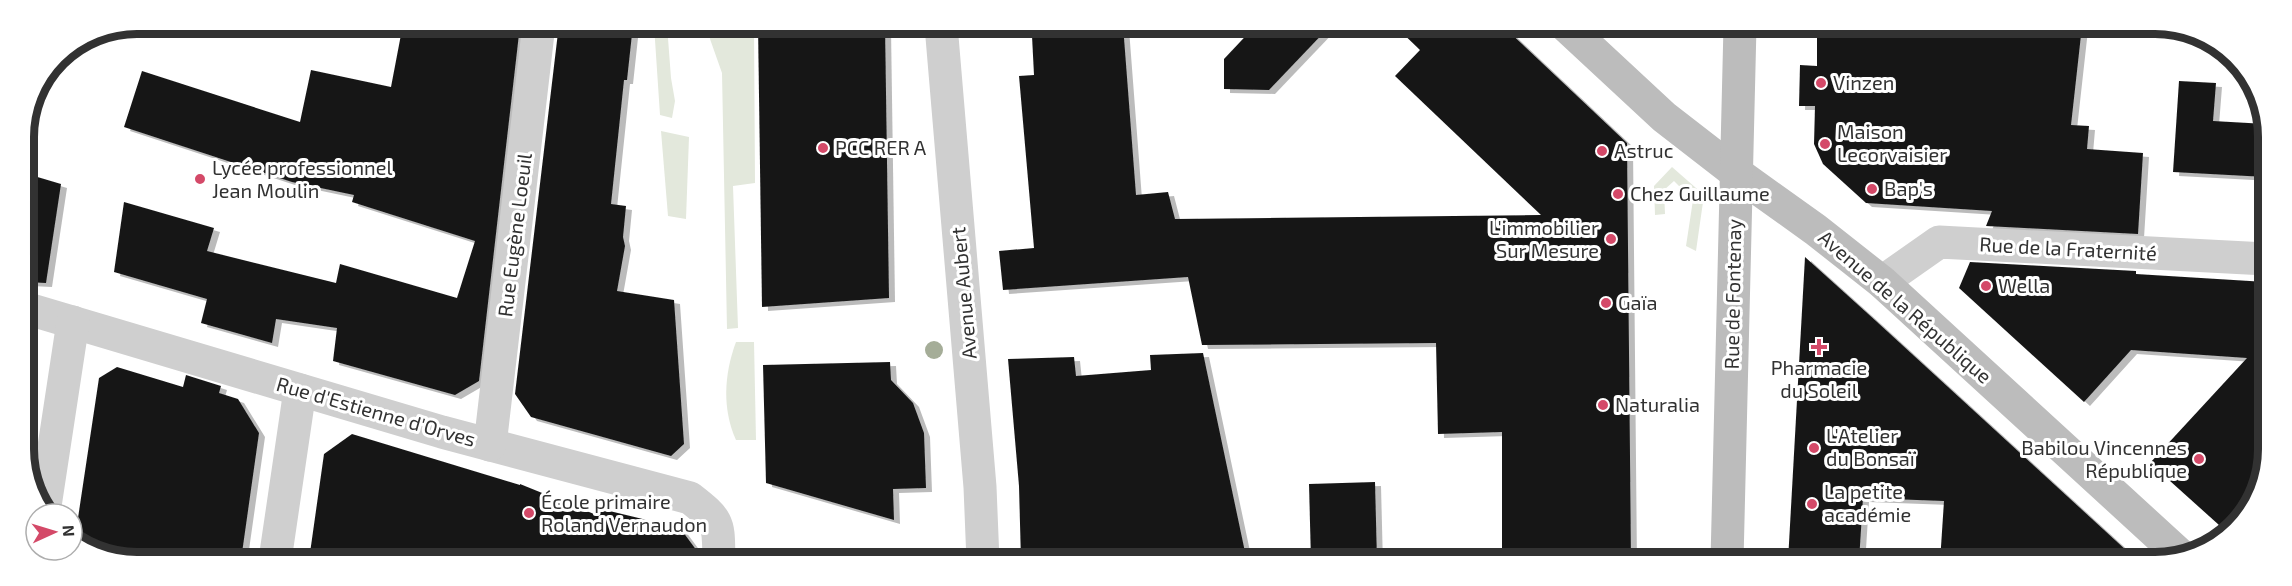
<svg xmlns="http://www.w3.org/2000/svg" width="2292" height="586" viewBox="0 0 2292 586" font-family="'Exo 2',sans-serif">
  <defs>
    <filter id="shadow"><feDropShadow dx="6" dy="4" stdDeviation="0" flood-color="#0004"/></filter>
  </defs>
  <rect width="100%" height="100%" fill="#fff"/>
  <g fill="#e3e8dc">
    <path d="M654,25H667L671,78L675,101L672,118L660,115Z"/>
    <path d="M708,25H754L755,183L733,186L738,328L727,329L722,73L710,39Z"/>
    <path d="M661,131L689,137L686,219L668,216Z"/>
    <path d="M1672,167L1704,195L1696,251L1686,246L1693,200L1674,181L1664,190L1665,214L1655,215L1654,186Z"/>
    <path d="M736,342H754L756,440H736C722,409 724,374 736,342Z"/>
  </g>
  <g fill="#191919" filter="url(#shadow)">
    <path d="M403,24H431L519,34L479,381L455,395L333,361L337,328L276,319L272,343L201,323L207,299L114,272L124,202L214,228L207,251L336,283L340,264L457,298L475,241L352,202L354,195L292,182L124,127L142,71L300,122L311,70L391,87Z"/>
    <path d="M559,24L618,25V33L632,34L627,80H624L611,204L626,206L623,237L625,246L617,291L674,300L684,444L671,456L531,417L515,394Z"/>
    <path d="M758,25H885L889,298L762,307Z"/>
    <path d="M1047,25H1123L1136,195L1168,192L1175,219L1541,215L1395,76L1420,50L1394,25L1503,26L1627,143L1631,561H1502V432L1438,434L1436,343L1202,345L1188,277L1003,290L999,251L1034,248L1019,76L1034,75L1032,36H1048Z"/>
    <path d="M1256,25H1331L1269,90L1224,89V59Z"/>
    <path d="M1817,26H2082L2071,125L2089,126L2087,149L2143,153L2138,234L1986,226L1992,211L1866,203L1823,164L1814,144L1815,106H1799L1800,65L1817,66Z"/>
    <path d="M2179,81L2216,83L2213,121L2266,124V177L2173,172Z"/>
    <path d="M24,173L61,184L46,283L25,282Z"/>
    <path d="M1805,257L1876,321L2139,562H1940L1944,501L1863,498L1859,561H1788Z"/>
    <path d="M1970,262L2136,271V274L2266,282V471L2229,534L2150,463L2247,358L2131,350L2084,402L1959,288Z"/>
    <path d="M1203,353L1245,552L1236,554L1237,561H1021L1019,486L1008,359L1074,357L1076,376L1151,370L1150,355Z"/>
    <path d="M890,362L891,380L913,403L924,433L926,488L893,489L894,520L766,483L763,365Z"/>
    <path d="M117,367L183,387L186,375L221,386L219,393L238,399L259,433L241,560H115L75,538L99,378Z"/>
    <path d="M352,434L520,485V484L599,516L593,507L680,528L700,555V560H309L324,454Z"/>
    <path d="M1375,482L1377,561H1311L1309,484Z"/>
  </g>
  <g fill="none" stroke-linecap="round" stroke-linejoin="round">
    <g stroke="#cfcfcf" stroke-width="33">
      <path d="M941,25L980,487L983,561"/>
      <path d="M1882,282L1939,242L2266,259"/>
      <path d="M25,308L442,432L690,498C721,522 718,523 719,560"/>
      <path d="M490,445L539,24"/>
      <path d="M45,506L73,322"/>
      <path d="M275,560L300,390"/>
    </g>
    <g stroke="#bcbcbc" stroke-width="33">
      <path d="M1566,26L1664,117L1735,172L1816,230L1882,282L2179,554"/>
      <path d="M1727,561L1740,26"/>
    </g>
  </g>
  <circle fill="#a5ad98" cx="934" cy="350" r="9"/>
  <g fill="#d44968" stroke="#fff" stroke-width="2">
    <circle cx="1821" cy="83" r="6"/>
    <circle cx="1825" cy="144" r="6"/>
    <circle cx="823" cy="148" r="6"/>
    <circle cx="1602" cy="151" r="6"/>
    <circle cx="200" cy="179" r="6"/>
    <circle cx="1872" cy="189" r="6"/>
    <circle cx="1618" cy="194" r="6"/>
    <circle cx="1611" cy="239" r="6"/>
    <circle cx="1986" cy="286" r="6"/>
    <circle cx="1606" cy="303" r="6"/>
    <path d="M1816 338h6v6h6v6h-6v6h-6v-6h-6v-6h6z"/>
    <circle cx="1603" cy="405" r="6"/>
    <circle cx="1814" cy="448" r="6"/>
    <circle cx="2199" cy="459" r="6"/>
    <circle cx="1812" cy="504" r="6"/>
    <circle cx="529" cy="513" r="6"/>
  </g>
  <g text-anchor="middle" stroke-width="6" stroke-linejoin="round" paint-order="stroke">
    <g font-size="20" fill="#323232" stroke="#fff" text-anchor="start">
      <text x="1833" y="90">Vinzen</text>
      <text x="1837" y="139">Maison<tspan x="1837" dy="23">Lecorvaisier</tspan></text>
      <text x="835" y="155">PCC RER A</text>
      <text x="1614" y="158">Astruc</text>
      <text x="212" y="175">Lycée professionnel<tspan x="212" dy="23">Jean Moulin</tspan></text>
      <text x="1884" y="196">Bap's</text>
      <text x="1630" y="201">Chez Guillaume</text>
      <text x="1599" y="235" text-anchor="end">L'immobilier<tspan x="1599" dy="23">Sur Mesure</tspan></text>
      <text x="1998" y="293">Wella</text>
      <text x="1618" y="310">Gaïa</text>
      <text x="1819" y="375" text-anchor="middle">Pharmacie<tspan x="1819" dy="23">du Soleil</tspan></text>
      <text x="1615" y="412">Naturalia</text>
      <text x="1826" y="443">L'Atelier<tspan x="1826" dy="23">du Bonsaï</tspan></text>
      <text x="2187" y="455" text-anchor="end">Babilou Vincennes<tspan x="2187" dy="23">République</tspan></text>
      <text x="1824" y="499">La petite<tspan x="1824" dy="23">académie</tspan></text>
      <text x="541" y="509">École primaire<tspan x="541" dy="23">Roland Vernaudon</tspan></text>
    </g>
    <g font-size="20" fill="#323232" stroke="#fff">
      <text transform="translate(515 235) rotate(-83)" y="7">Rue Eugène Loeuil</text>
      <text transform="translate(2068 249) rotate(3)" y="7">Rue de la Fraternité</text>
      <text transform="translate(964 293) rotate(-95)" y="7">Avenue Aubert</text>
      <text transform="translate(1733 294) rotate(-89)" y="7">Rue de Fontenay</text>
      <text transform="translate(1905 307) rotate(41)" y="7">Avenue de la République</text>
      <text transform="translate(376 412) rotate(16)" y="7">Rue d'Estienne d'Orves</text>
    </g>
  </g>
  <path d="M0 0H2292V586H0ZM137 34H2155A103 103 0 0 1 2258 137V449A103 103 0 0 1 2155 552H137A103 103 0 0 1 34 449V137A103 103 0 0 1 137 34Z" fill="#fff" fill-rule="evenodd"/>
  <path fill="none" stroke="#323232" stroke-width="8" d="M137 34H2155A103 103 0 0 1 2258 137V449A103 103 0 0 1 2155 552H137A103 103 0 0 1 34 449V137A103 103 0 0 1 137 34Z"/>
  <g transform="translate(54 532) rotate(86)"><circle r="28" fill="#ffffff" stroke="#adadad" stroke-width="1.5"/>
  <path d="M0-4.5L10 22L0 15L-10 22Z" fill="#d44968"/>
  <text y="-9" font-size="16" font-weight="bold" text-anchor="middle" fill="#323232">N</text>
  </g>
</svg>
